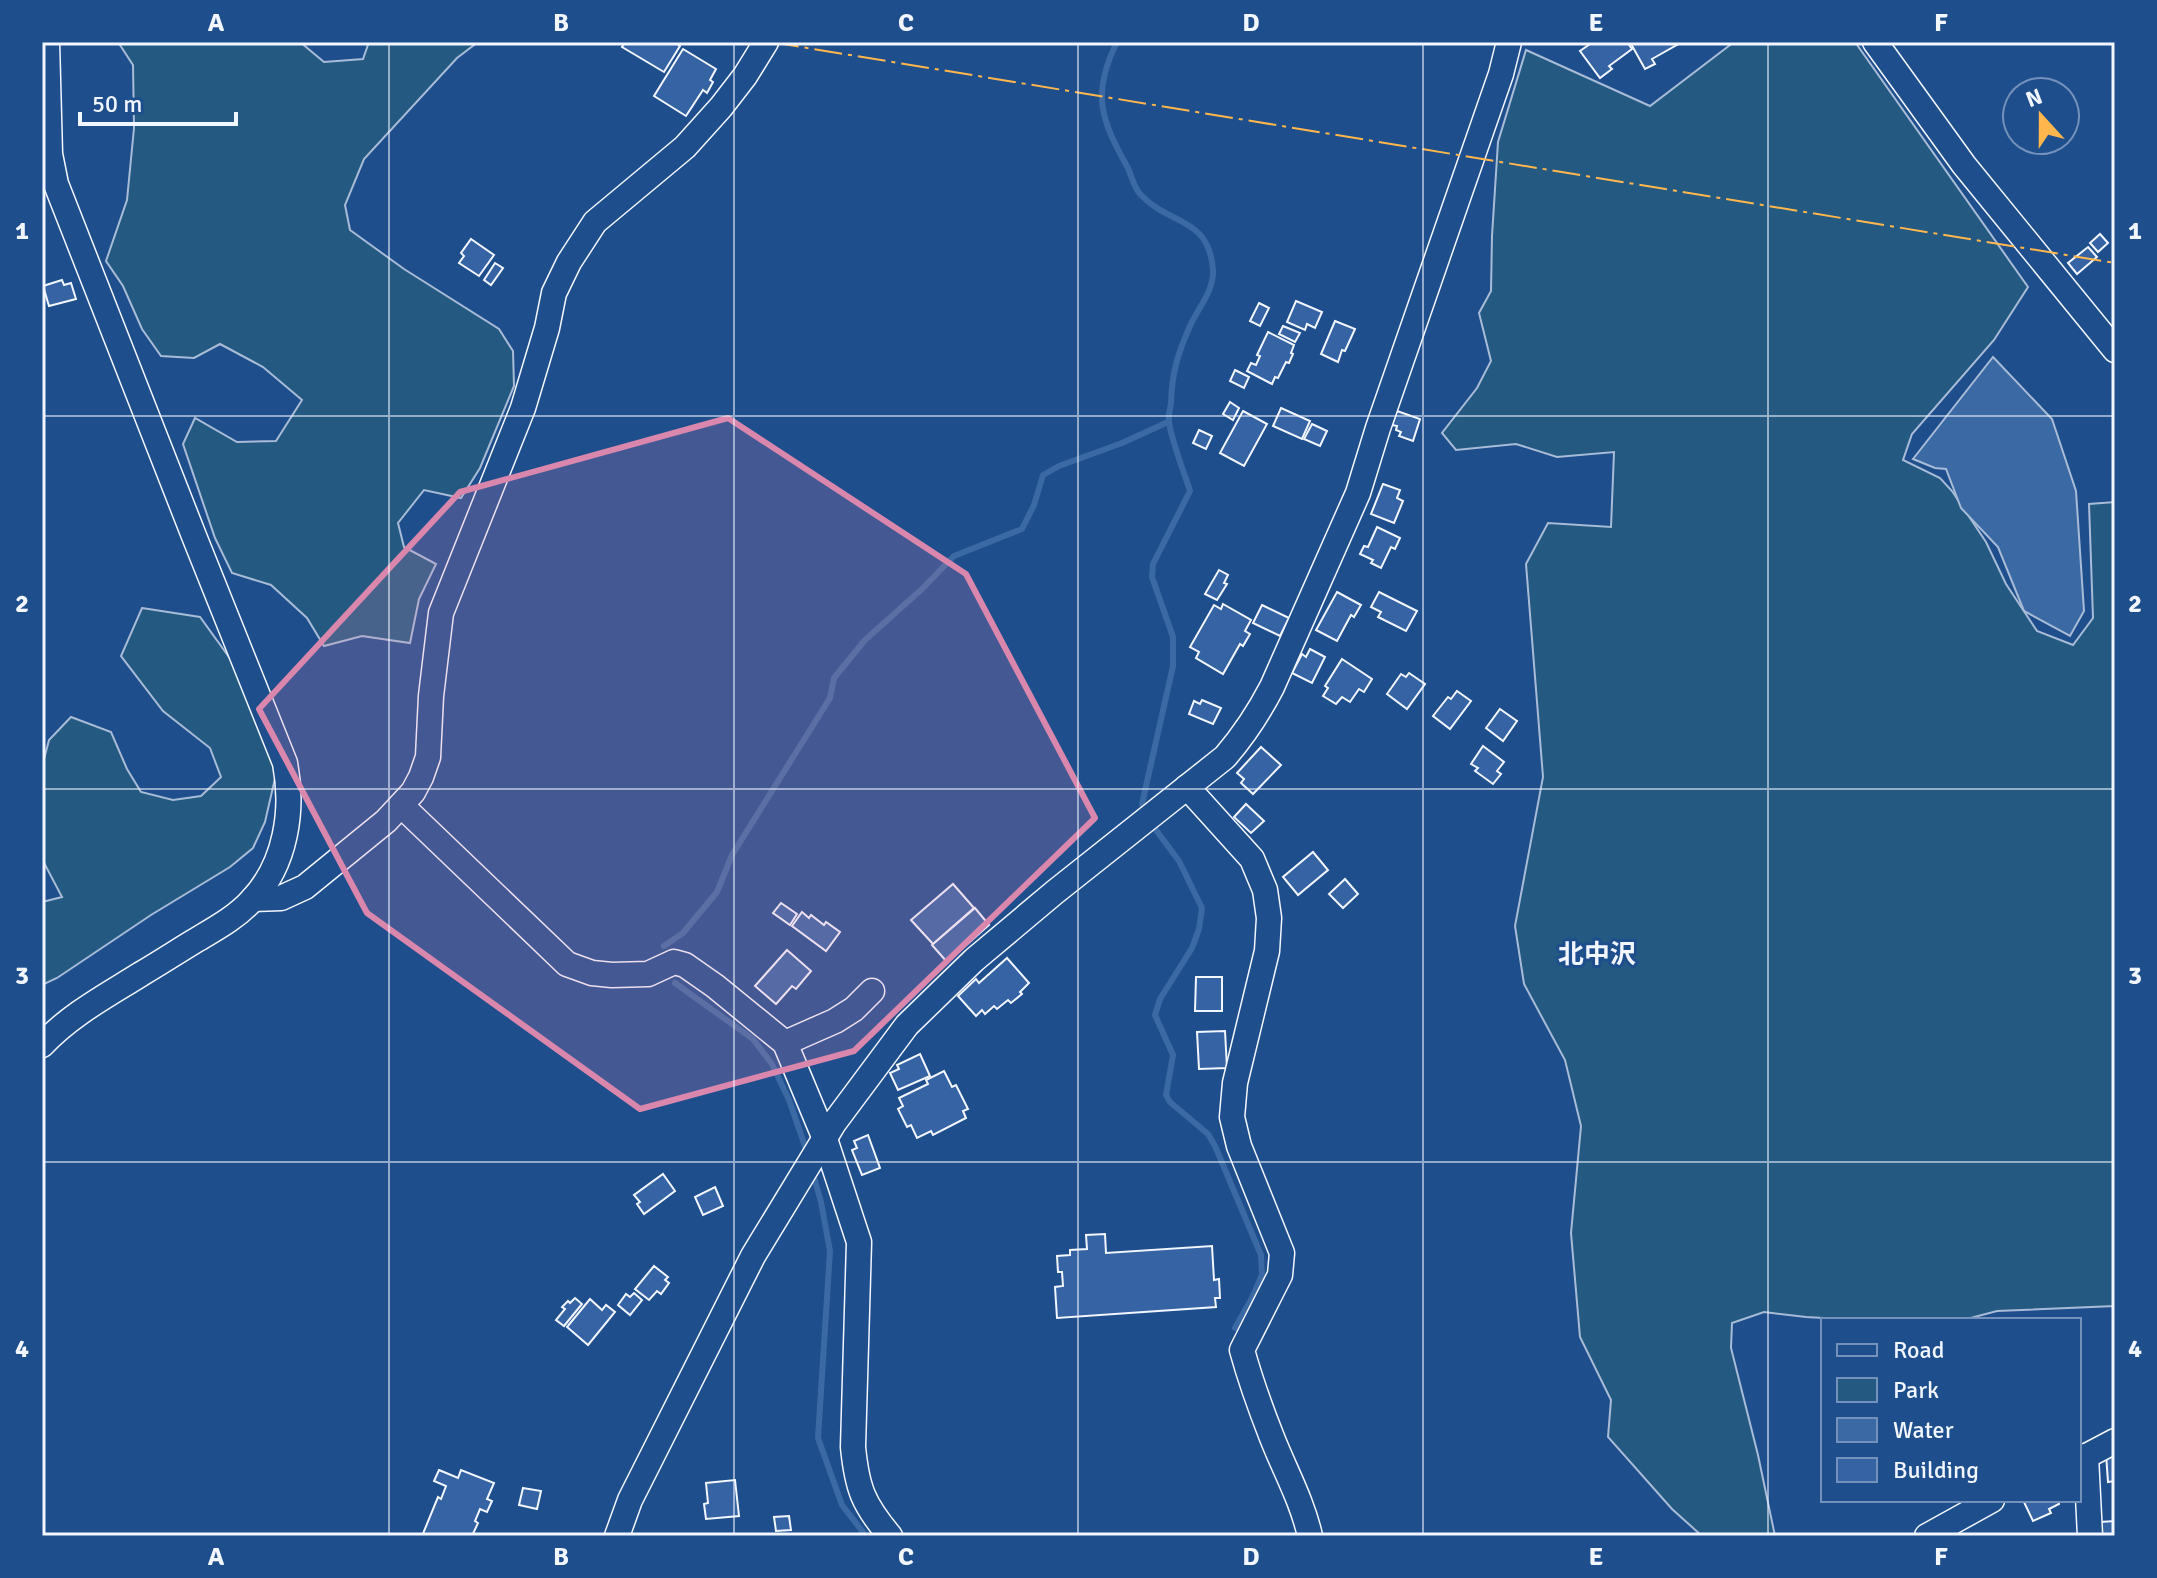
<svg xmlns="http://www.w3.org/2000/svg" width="2157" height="1578" viewBox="0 0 2157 1578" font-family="Signika,'Noto Sans JP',sans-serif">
  <rect width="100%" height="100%" fill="#1f4e8c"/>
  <g fill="#245a82" stroke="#a8bbd7" stroke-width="2">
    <path d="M118,42H300L324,62L363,59L369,42H478L457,58L364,159L345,205L350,230L404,269L499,329L513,351L514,386L480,468L461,498L424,490L398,523L404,547L436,564L419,599L410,643L362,636L324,646L307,618L271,585L232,573L215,538L183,444L195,418L237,442L276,441L302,400L263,367L220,344L194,358L161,356L142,329L123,286L106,261L127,200L134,128L133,65Z"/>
    <path d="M1734,42H1855L2028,287L1994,340L1912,434L1903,460L1940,478L1952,491L1986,542L2006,584L2037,631L2073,645L2093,618L2089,504L2115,502V1306L1997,1311L1963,1320H1859L1806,1317L1764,1312L1732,1323L1731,1348L1758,1455L1775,1536H1702L1672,1509L1608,1437L1611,1400L1580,1337L1571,1233L1581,1126L1565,1060L1524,984L1515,926L1543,777L1526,564L1548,523L1611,527L1614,452L1557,457L1516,444L1456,450L1442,433L1477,388L1491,361L1479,313L1491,291L1492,236L1498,142L1526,50L1650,106Z"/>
    <path d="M142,608L200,617L234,664L261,718L276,774L265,822L253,848L230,867L151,915L57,978L42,985V902L62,897L42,859V767L49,740L71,717L111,732L127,769L141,792L173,800L201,796L221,777L210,748L163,711L121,656Z"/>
  </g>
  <path fill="#3b69a3" stroke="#a8bbd7" stroke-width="2" d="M1993,357L2052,419L2076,491L2084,611L2070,636L2024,611L1998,547L1961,508L1946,469L1935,468L1913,459Z"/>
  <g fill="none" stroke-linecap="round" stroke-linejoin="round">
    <g stroke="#3b69a3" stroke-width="6">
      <path d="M1117,42C1091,94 1101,120 1128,168C1132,177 1134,188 1141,195C1170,226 1209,216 1213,270C1214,291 1198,308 1190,326C1178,353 1172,372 1171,402C1171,408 1168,414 1169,420C1169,434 1185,475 1190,491L1153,564L1152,577L1173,637V666L1142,804L1145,813"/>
      <path d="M1150,822L1179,861L1202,908L1199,929L1192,948L1160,999L1155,1015L1173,1055L1166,1095L1170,1102L1208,1134L1215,1146L1261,1255L1262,1275L1252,1298L1235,1328"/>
      <path d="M664,946L683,933L717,892L732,855L830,698L834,678L865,640L922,589L954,556L1022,529L1034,505L1043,475L1059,466L1122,443L1168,422"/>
      <path d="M675,983L753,1039L772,1064L789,1100L807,1152"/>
      <path d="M813,1174L821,1202L830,1251L818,1438L842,1505L866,1536"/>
    </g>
  </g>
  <g fill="#3563a3" stroke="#f2f6ff" stroke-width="2">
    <path d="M625,42H674L680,46L664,72L622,47Z"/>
    <path d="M1593,42H1627L1632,49L1609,66L1612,69L1600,78L1580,51Z"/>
    <path d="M1630,42H1682L1652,59L1655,64L1645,69Z"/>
    <path d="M683,49L716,69L710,80L713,82L707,93L703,90L686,116L654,96Z"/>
    <path d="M2100,234L2108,243L2098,252L2090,243Z"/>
    <path d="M471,239L494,255L479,276L459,263L464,256L461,253Z"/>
    <path d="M2088,247L2097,257L2077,274L2068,263Z"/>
    <path d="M495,263L503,268L491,285L484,280Z"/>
    <path d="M62,280L64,285L71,283L76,299L49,306L43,286Z"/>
    <path d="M1296,301L1322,312L1315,328L1307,324L1305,330L1287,322Z"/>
    <path d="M1259,303L1269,308L1260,326L1250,321Z"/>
    <path d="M1335,321L1355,329L1345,351L1342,350L1338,362L1321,354Z"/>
    <path d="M1283,326L1300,333L1295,342L1279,334Z"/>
    <path d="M1268,332L1294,345L1291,353L1293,354L1289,363L1286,362L1278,378L1275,377L1272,384L1247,371L1251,363L1256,365L1260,356L1257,355Z"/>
    <path d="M1235,370L1249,377L1244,388L1230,381Z"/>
    <path d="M1230,402L1239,408L1233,420L1223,414Z"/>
    <path d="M1281,408L1310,421L1302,439L1273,426Z"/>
    <path d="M1243,411L1267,424L1244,466L1220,453Z"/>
    <path d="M1397,411L1420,419L1413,441L1399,436L1401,432L1396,430L1397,426L1392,425Z"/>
    <path d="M1312,424L1327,431L1320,446L1304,439Z"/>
    <path d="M1199,430L1212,436L1206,449L1193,443Z"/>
    <path d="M1383,484L1400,490L1397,498L1403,501L1394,523L1371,514Z"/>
    <path d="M1377,527L1400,538L1395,549L1391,547L1381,568L1371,563L1373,560L1360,554L1364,546L1368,547Z"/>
    <path d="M1219,570L1228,575L1224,583L1227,584L1217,600L1205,594Z"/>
    <path d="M1337,592L1361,605L1354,617L1351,615L1337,641L1316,630Z"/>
    <path d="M1379,592L1417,611L1406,631L1378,617L1381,612L1371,607Z"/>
    <path d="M1223,604L1251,620L1245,631L1250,634L1243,646L1240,644L1223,674L1196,658L1199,652L1190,647L1214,605L1221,609Z"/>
    <path d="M1262,605L1289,618L1280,636L1253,623Z"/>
    <path d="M1310,649L1325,657L1312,683L1292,673L1302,654L1306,657Z"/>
    <path d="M1342,659L1372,679L1364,692L1359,689L1350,702L1342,697L1336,704L1323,696L1328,688L1325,686Z"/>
    <path d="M1409,673L1425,684L1407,709L1387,694L1401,674L1406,677Z"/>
    <path d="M1457,691L1471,701L1450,729L1433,716L1448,697L1451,699Z"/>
    <path d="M1202,700L1221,708L1213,724L1189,714L1194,701L1200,704Z"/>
    <path d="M1500,709L1517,721L1503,741L1486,728Z"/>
    <path d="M1483,746L1504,762L1497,771L1501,774L1493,784L1475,771L1478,768L1471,764Z"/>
    <path d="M1261,747L1281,765L1253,794L1241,783L1244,779L1237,773Z"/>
    <path d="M1246,804L1264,821L1251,833L1234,817Z"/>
    <path d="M1313,852L1328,870L1298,895L1283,877Z"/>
    <path d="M1345,879L1358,894L1343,908L1329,894Z"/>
    <path d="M953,884L974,908L933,944L911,920Z"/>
    <path d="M781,903L797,914L790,925L773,913Z"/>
    <path d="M975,908L989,925L947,962L932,945Z"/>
    <path d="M802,912L809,918L811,915L824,925L826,922L840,932L826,951L792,926Z"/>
    <path d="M787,950L811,971L796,989L792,986L776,1004L755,986Z"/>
    <path d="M1007,958L1029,983L1020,992L1022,994L1011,1003L1008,1000L997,1009L994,1006L985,1014L982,1010L976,1016L958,996L976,979L979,983Z"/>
    <path d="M1196,977H1222V1011H1195Z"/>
    <path d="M1225,1031L1227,1068L1199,1069L1197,1032Z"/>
    <path d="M920,1054L930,1076L898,1090L890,1073L899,1069L897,1065Z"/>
    <path d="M944,1071L952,1087L956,1085L968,1109L963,1111L966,1118L933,1135L931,1131L917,1138L911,1125L907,1127L898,1109L903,1106L899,1098L928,1084L926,1080Z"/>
    <path d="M868,1135L880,1168L862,1175L852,1150L857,1148L854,1141Z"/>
    <path d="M663,1174L675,1191L644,1214L637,1204L640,1202L634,1195Z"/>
    <path d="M715,1187L723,1206L703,1215L695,1197Z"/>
    <path d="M1105,1234L1106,1253L1212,1246L1214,1280L1219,1279L1220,1298H1215L1216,1307L1057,1318L1055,1287L1063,1286L1062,1272H1058L1057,1256L1070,1255V1250L1087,1249L1086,1235Z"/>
    <path d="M654,1266L668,1277L665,1280L669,1283L661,1294L657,1291L649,1300L635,1289Z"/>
    <path d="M634,1293L642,1300L630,1315L618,1305L626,1294L630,1297Z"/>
    <path d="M575,1298L582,1304L564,1326L556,1320L565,1309L562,1307L568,1301L570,1303Z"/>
    <path d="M590,1299L602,1310L606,1305L615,1312L588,1345L567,1327Z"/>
    <path d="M2106,1454H2115V1481L2108,1482Z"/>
    <path d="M439,1470L458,1478L461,1470L494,1483L487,1499L492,1501L487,1512L480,1509L475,1521L478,1523L472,1536H422L438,1497L441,1499L446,1486L434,1481Z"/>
    <path d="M735,1480L739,1516L706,1519L704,1504L708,1503L706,1483Z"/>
    <path d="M523,1488L541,1491L537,1509L519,1505Z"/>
    <path d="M2023,1500H2058L2059,1504L2049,1509L2051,1513L2033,1521Z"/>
    <path d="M789,1516L791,1530L776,1531L774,1517Z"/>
    <path d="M2115,1521V1536H2101L2100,1522Z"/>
  </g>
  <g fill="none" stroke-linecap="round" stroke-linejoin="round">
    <defs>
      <g id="minor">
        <path d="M1875,42L1964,165L2115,350"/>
        <path d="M1187,787L1252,859L1265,890L1269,918L1267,951L1235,1083L1232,1117L1239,1146L1282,1253L1280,1275L1242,1350C1250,1379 1260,1407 1271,1435C1284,1469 1302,1500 1310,1536"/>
        <path d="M402,806L567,964L592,973L612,975L648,974L674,962L685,965L715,986L785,1043L825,1139L859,1242L853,1447C857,1488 863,1504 890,1536"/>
        <path d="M253,899L281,898L305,887L386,821L413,792L421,777L428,757L431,696L441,613L523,408L547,328L554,293L569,262L595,222L685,147L721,107L745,76L766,42"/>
        <path d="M785,1043L835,1021L854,1009L872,991"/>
        <path d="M42,1045C70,1015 106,996 141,974C158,964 175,953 193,942C213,930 236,918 252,900C286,864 294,810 285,763L194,536L56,184L50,154L47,42"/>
        <path d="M2086,1456L2090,1536"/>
        <path d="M2079,1460L2115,1441"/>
        <path d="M617,1536L630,1500L753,1256L834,1123L907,1025L974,960L1055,892L1225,757C1244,735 1259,712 1272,687L1358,493L1378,428L1501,74L1509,42"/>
        <path d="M1927,1536L1992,1500"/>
      </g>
    </defs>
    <use href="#minor" stroke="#f2f6ff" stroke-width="27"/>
    <use href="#minor" stroke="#1f4e8c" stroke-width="24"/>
    <path stroke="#ffb74d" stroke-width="2" stroke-dasharray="28 6 4 6" stroke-linecap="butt" d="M771,42L2115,263"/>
  </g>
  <path fill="#da87ad" fill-opacity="0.2" stroke="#da87ad" stroke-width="6" stroke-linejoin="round" d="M728,418L966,574L1095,818L854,1051L640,1109L367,913L259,709L460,492Z"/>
  <path fill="none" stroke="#f2f6ff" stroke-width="2" stroke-opacity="0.55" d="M389,42V1536M734,42V1536M1078,42V1536M1423,42V1536M1768,42V1536M42,416H2115M42,789H2115M42,1162H2115"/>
  <g text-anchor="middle" stroke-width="6" stroke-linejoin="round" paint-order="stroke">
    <g font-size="26" font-weight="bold" fill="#f2f6ff" stroke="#1f4e8c">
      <text x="1597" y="963">北中沢</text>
    </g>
  </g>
  <rect width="2157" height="1578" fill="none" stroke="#1f4e8c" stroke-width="88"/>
  <rect x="1821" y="1318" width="260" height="184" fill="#1f4e8c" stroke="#7391ba" stroke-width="2"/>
  <rect x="1837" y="1344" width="40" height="12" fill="#1f4e8c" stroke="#7391ba" stroke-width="2"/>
  <text x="1893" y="1358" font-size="24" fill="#f2f6ff">Road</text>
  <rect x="1837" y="1378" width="40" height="24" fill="#245a82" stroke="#7391ba" stroke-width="2"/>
  <text x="1893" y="1398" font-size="24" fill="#f2f6ff">Park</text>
  <rect x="1837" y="1418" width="40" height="24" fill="#3b69a3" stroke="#7391ba" stroke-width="2"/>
  <text x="1893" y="1438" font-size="24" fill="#f2f6ff">Water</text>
  <rect x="1837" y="1458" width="40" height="24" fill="#3563a3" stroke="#7391ba" stroke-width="2"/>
  <text x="1893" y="1478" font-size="24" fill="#f2f6ff">Building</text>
  <g transform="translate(2041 116) rotate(339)"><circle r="38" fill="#1f4e8c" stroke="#7391ba" stroke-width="2"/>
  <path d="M0-6L14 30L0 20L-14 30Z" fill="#ffb74d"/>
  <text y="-12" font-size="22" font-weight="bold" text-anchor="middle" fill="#f2f6ff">N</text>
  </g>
  <path d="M80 112v12h156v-12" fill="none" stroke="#f2f6ff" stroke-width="4"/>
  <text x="92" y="112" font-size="24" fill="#f2f6ff" stroke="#1f4e8c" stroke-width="6" paint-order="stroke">50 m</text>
  <rect x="44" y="44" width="2069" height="1490" fill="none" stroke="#f2f6ff" stroke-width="3"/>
  <g font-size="26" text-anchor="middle" font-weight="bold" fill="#f2f6ff">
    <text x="216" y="31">A</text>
    <text x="561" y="31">B</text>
    <text x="906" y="31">C</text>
    <text x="1251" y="31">D</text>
    <text x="1596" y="31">E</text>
    <text x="1941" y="31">F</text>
    <text x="22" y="239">1</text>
    <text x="2135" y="239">1</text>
    <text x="22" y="612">2</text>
    <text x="2135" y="612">2</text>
    <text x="22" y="984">3</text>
    <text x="2135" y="984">3</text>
    <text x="22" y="1357">4</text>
    <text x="2135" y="1357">4</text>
    <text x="216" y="1565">A</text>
    <text x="561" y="1565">B</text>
    <text x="906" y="1565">C</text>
    <text x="1251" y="1565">D</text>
    <text x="1596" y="1565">E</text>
    <text x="1941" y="1565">F</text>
  </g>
</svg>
